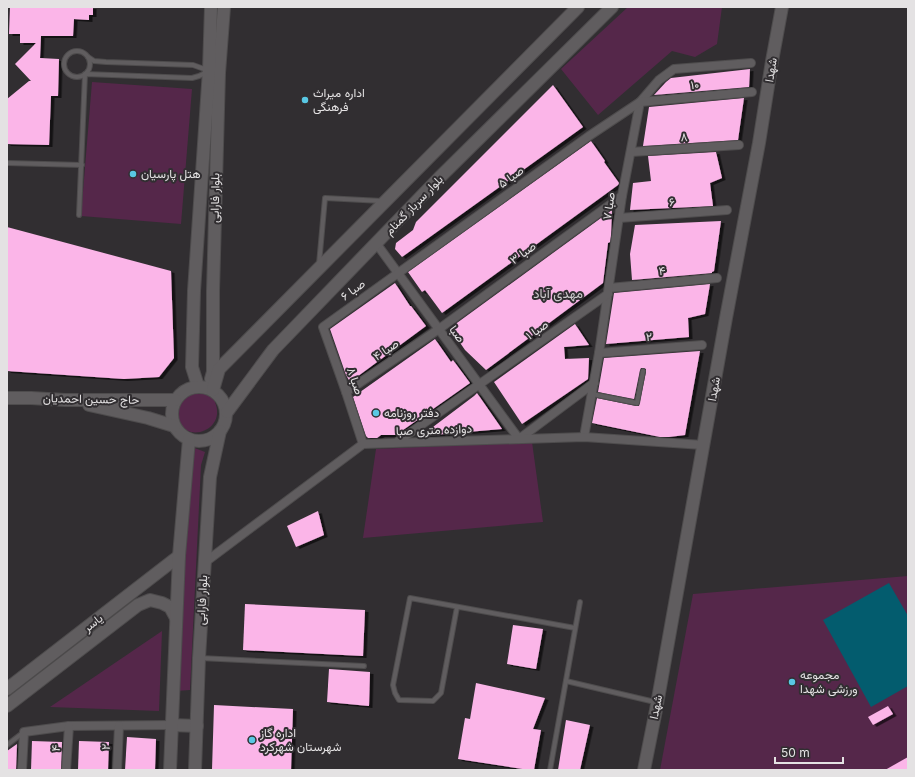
<svg xmlns="http://www.w3.org/2000/svg" width="915" height="777" viewBox="0 0 915 777" font-family="Inter,Vazirmatn,sans-serif">
  <defs>
    <filter id="shadow"><feDropShadow dx="3.5" dy="2" stdDeviation="0" flood-color="#0009"/></filter>
  </defs>
  <rect width="100%" height="100%" fill="#312e31"/>
  <g fill="#55274a">
    <path d="M628,7H722L717,44L695,57L672,51L598,115L561,69Z"/>
    <path d="M92,82L192,89L181,224L81,216Z"/>
    <path d="M201,388C211,392 213,394 216,405C224,430 188,444 177,420C173,413 174,401 180,394C185,390 195,389 201,388Z"/>
    <path d="M532,442L543,522L363,538L376,449Z"/>
    <path d="M192,447L205,452L201,465L190,690L176,691Z"/>
    <path d="M908,576V770H660L693,594Z"/>
    <path d="M162,631L159,711L50,707Z"/>
  </g>
  <path fill="#035c6e" d="M889,583L908,616V686L871,707L823,620Z"/>
  <g fill="#fbb5e8" filter="url(#shadow)">
    <path d="M10,7H93V15H89V20L74,19L73,36H41L40,58L59,59L58,96H51L49,145L7,144V99L29,81H31L15,64L36,43H20V34H9Z"/>
    <path d="M750,69L749,87L654,95L666,82L671,78Z"/>
    <path d="M553,85L583,127L402,257L395,249L396,243L413,230L416,222Z"/>
    <path d="M744,98L738,140L643,146L649,107Z"/>
    <path d="M591,141L605,161L604,162L619,183L618,185L442,313L425,290L422,292L408,272Z"/>
    <path d="M716,152L722,178L710,183L713,206L630,210L633,183L651,181L648,156Z"/>
    <path d="M612,210L611,235L610,242L608,243L603,283L486,370L465,350L450,328Z"/>
    <path d="M721,221L714,271L712,272V273L632,280L630,254L635,225Z"/>
    <path d="M7,227L171,271L174,358L159,377L124,379L7,371Z"/>
    <path d="M395,283L410,306H411L426,326L350,382L346,375L330,329Z"/>
    <path d="M710,284L705,314L688,318L689,337L606,344L614,293Z"/>
    <path d="M575,324L589,345L564,347L565,359L589,358L588,379L522,424L494,382Z"/>
    <path d="M435,339L451,362L453,360L470,383L396,435H381L377,438H368L366,436L353,397Z"/>
    <path d="M700,351L685,435L669,437H660L592,423L597,398L636,406H639L646,372V369L644,368H641L640,370L634,399L598,392L604,358Z"/>
    <path d="M477,393L502,429L421,436L474,396Z"/>
    <path d="M318,511L324,535L296,547L287,526Z"/>
    <path d="M245,604L365,610L363,656L243,650Z"/>
    <path d="M513,625L543,629L536,669L507,664Z"/>
    <path d="M329,669L370,672L369,706L327,702Z"/>
    <path d="M476,683L545,698L533,729L541,730L534,770H529L458,759L465,718L470,719Z"/>
    <path d="M214,705L293,709L291,770H212Z"/>
    <path d="M888,706L893,714L873,725L868,717Z"/>
    <path d="M566,720L590,725L580,770H558Z"/>
    <path d="M127,737L156,739L155,770H125Z"/>
    <path d="M32,741L62,742L61,770H31Z"/>
    <path d="M79,741L109,742L108,770H78Z"/>
    <path d="M17,744L16,770H7V751Z"/>
    <path d="M908,757V770H885Z"/>
  </g>
  <g fill="none" stroke-linecap="round" stroke-linejoin="round">
    <defs>
      <g id="lane">
        <circle cx="77" cy="64" r="13"/>
        <path d="M88,57L94,61L106,62L193,65L207,70"/>
        <path d="M7,163L82,165"/>
        <path d="M79,215L85,74L192,78L199,76L207,72"/>
        <path d="M319,264L325,198L382,201"/>
        <path d="M592,394L637,403L643,371"/>
        <path d="M457,607L441,693L433,701L399,700L395,693L393,685L410,598L575,628"/>
        <path d="M200,658L364,666"/>
        <path d="M566,681L655,702"/>
        <path d="M7,745L24,732"/>
        <path d="M550,770L580,602"/>
      </g>
      <g id="street">
        <path d="M631,152L739,145"/>
        <path d="M619,218L727,210"/>
        <path d="M376,243L519,439L594,383"/>
        <path d="M609,288L717,278"/>
        <path d="M599,353L702,345"/>
        <path d="M346,392L439,329L622,196"/>
        <path d="M584,437L599,353L622,196L640,102L659,80L674,69L751,63"/>
        <path d="M397,442L608,294"/>
        <path d="M363,444L346,392L323,327L589,136L640,102L752,92"/>
        <path d="M204,563L363,444L584,437L703,445"/>
        <path d="M22,770L24,732L69,726L172,725"/>
        <path d="M66,770L69,726"/>
        <path d="M117,770L119,726"/>
      </g>
      <g id="secondary">
        <path d="M211,379L213,372V291L219,73L224,7"/>
        <path d="M198,386L192,367L194,291L209,70L211,7"/>
        <circle cx="199" cy="414" r="27"/>
        <path d="M213,390L219,369L578,7"/>
        <path d="M7,398H31L65,400H175"/>
        <path d="M89,405L148,418L174,426"/>
        <path d="M227,412L273,350L439,178L612,7"/>
        <path d="M7,689L179,556"/>
        <path d="M7,706L138,605L150,600L162,603L170,607L176,618"/>
        <path d="M172,725L197,726"/>
        <path d="M170,770L179,556L189,439"/>
        <path d="M195,770L199,658L210,477L220,431"/>
        <path d="M644,770L656,710L726,318L759,143L772,61L782,7"/>
      </g>
    </defs>
    <use href="#lane" stroke="#4e4c4d" stroke-width="6"/>
    <use href="#street" stroke="#4e4c4d" stroke-width="10"/>
    <use href="#secondary" stroke="#4e4c4d" stroke-width="14"/>
    <use href="#lane" stroke="#605d5f" stroke-width="4"/>
    <use href="#street" stroke="#605d5f" stroke-width="8"/>
    <use href="#secondary" stroke="#605d5f" stroke-width="12"/>
  </g>
  <g fill="#59c8e4" stroke="#312e31" stroke-width="1.5">
    <circle cx="305" cy="100" r="4"/>
    <circle cx="133" cy="174" r="4"/>
    <circle cx="376" cy="413" r="4"/>
    <circle cx="792" cy="682" r="4"/>
    <circle cx="252" cy="740" r="4"/>
  </g>
  <g text-anchor="middle" stroke-width="4" stroke-linejoin="round" paint-order="stroke">
    <g font-size="12" fill="#e4e2e3" stroke="#312e31">
      <text transform="translate(771 70) rotate(-81)" y="4">شهدا</text>
      <text transform="translate(695 85) rotate(-5)" y="4">۱۰</text>
      <text transform="translate(684 137) rotate(-3)" y="4">۸</text>
      <text transform="translate(511 177) rotate(-36)" y="4">صبا ۵</text>
      <text transform="translate(215 198) rotate(-89)" y="4">بلوار فارابی</text>
      <text transform="translate(672 202) rotate(-4)" y="4">۶</text>
      <text transform="translate(414 205) rotate(-46)" y="4">بلوار سرباز گمنام</text>
      <text transform="translate(609 206) rotate(-81)" y="4">صبا ۷</text>
      <text transform="translate(523 253) rotate(-36)" y="4">صبا ۳</text>
      <text transform="translate(662 271) rotate(-5)" y="4">۴</text>
      <text transform="translate(353 290) rotate(-36)" y="4">صبا ۶</text>
      <text transform="translate(537 330) rotate(-35)" y="4">صبا ۱</text>
      <text transform="translate(457 334) rotate(54)" y="4">صبا</text>
      <text transform="translate(649 337) rotate(-5)" y="4">۲</text>
      <text transform="translate(386 350) rotate(-34)" y="4">صبا ۴</text>
      <text transform="translate(355 381) rotate(71)" y="4">صبا ۸</text>
      <text transform="translate(714 389) rotate(-80)" y="4">شهدا</text>
      <text transform="translate(91 399) rotate(1)" y="4">حاج حسین احمدیان</text>
      <text transform="translate(434 430) rotate(-2)" y="4">دوازده متری صبا</text>
      <text transform="translate(202 600) rotate(-87)" y="4">بلوار فارابی</text>
      <text transform="translate(93 623) rotate(-38)" y="4">یاسر</text>
      <text transform="translate(656 707) rotate(-79)" y="4">شهدا</text>
      <text transform="translate(106 747) rotate(-87)" y="4">۲</text>
      <text transform="translate(56 748) rotate(-87)" y="4">۴</text>
    </g>
    <g font-size="12" fill="#e4e2e3" stroke="#312e31" text-anchor="start">
      <text x="313" y="97">اداره میراث<tspan x="313" dy="14">فرهنگی</tspan></text>
      <text x="141" y="178">هتل پارسیان</text>
      <text x="384" y="417">دفتر روزنامه</text>
      <text x="800" y="679">مجموعه<tspan x="800" dy="14">ورزشی شهدا</tspan></text>
      <text x="260" y="737">اداره گاز<tspan x="260" dy="14">شهرستان شهرکرد</tspan></text>
    </g>
    <g font-size="13" fill="#cecbcd" stroke="#312e31">
      <text x="558" y="298">مهدی آباد</text>
    </g>
  </g>
  <rect width="915" height="777" fill="none" stroke="#e4e2e3" stroke-width="16"/>
  <path d="M775 757v6h68v-6" fill="none" stroke="#e4e2e3" stroke-width="2"/>
  <text x="781" y="757" font-size="12" fill="#e4e2e3" stroke="#312e31" stroke-width="3" paint-order="stroke">50 m</text>
</svg>
